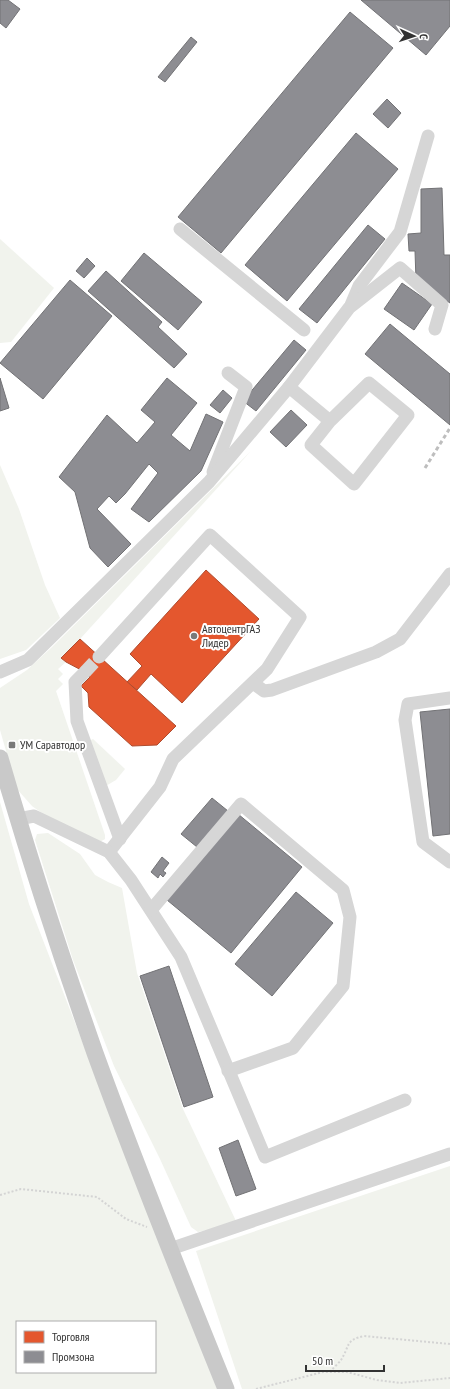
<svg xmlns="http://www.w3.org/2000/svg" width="450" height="1389" viewBox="0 0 450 1389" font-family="'PT Sans Narrow',sans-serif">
  <rect width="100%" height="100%" fill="#fff"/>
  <g fill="#f1f3ed" fill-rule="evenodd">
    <path d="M0,239L54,288L11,342L0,343Z"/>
    <path d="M251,451L80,639L61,657L66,662L58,669L63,674L58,679L63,684L56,691L105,835V839L98,843L79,840L32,806L17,789L0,730V688L27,670L51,648Z"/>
    <path d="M0,465L19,509L45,585L60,618L26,650L0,659Z"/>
    <path d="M93,739L125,769L116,780L104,787L89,741Z"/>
    <path d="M0,802L29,904L217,1389H0ZM17,1322H155V1372H17Z"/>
    <path d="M48,833L80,854L95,875L108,882L122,888L137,973L183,1109L236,1221L212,1229L198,1232L191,1227L160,1159L114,1066L73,960L35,840L37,834Z"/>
    <path d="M450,1166V1389H242L196,1251Z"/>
  </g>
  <g fill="#e4572e" stroke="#af4c2f">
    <path d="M206,570L259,619L182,703L151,674L137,690L127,682L142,666L130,654Z"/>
    <path d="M80,639L176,726L157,745L132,746L89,707L88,693L81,686L90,677L85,672L66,662L61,658Z"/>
  </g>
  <g fill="#8d8d92" stroke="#727275">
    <path d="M0,0H8L20,9L6,28L0,23Z"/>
    <path d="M361,0H450V26L426,55Z"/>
    <path d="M350,12L393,48L221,253L178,217Z"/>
    <path d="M191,37L197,42L165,82L158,77Z"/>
    <path d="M387,99L401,113L388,128L373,114Z"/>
    <path d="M356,133L398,169L287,301L245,265Z"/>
    <path d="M442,188L444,255H450V303L416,280L415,251H409L408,234L421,233V189Z"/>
    <path d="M368,225L385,239L317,323L299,309Z"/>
    <path d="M144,253L202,302L178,330L121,281Z"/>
    <path d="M87,258L95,266L84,278L76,271Z"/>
    <path d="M106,271L162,322L158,327L187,354L174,368L88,291Z"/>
    <path d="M70,280L112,316L43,399L0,363Z"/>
    <path d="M402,283L432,304L414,330L384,309Z"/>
    <path d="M390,324L450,374V425L365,354Z"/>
    <path d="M294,340L306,350L256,411L243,401Z"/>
    <path d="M0,378L9,408L0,411Z"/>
    <path d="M167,378L197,403L171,435L190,451L206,414L223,422L201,471L149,522L131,509L158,473L149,464L125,494L116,503L109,496L97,509L131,544L108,567L90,548L75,492L59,477L107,415L137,443L155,422L141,410Z"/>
    <path d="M223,390L232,398L220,413L210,405Z"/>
    <path d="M291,410L307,425L286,447L270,432Z"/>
    <path d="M450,709V834L433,836L420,712Z"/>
    <path d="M212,798L228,811L197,847L181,834Z"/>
    <path d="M238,814L302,867L231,953L167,900Z"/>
    <path d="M162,857L169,863L163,871L166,873L163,877L160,874L158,878L151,872Z"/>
    <path d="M296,892L333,923L272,996L235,964Z"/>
    <path d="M169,966L213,1097L184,1107L140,976Z"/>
    <path d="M238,1140L256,1189L236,1196L219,1148Z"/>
  </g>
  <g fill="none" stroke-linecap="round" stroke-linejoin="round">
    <path stroke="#d6d6d6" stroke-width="13" stroke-dasharray="13 6" stroke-linecap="butt" d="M85,672L99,657"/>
    <g stroke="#d4d4d4" stroke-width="2" stroke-dasharray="2 2" stroke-linecap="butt">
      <path d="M0,1195L21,1189L97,1197L126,1219L147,1227"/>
      <path d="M330,1372C333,1368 338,1364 341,1360C350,1346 345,1340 364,1336L450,1344"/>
      <path d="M256,1389L323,1372H347L377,1380L400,1383L450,1378"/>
    </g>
    <g stroke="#d6d6d6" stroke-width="13">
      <path d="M180,229L304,330"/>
      <path d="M351,305L359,286L400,232L428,136"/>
      <path d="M289,387L330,421L369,383L408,415L354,484L311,445L330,421"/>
      <path d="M213,472L246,387L228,373"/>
      <path d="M99,657L210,535L300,617L267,669L173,759L160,787L109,852"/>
      <path d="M0,672L28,660L209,482L289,387L349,308L400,268L442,305L435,329"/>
      <path d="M85,672L75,682L77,721L120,839"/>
      <path d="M253,683L264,691L272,690L376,652L400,639L450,574"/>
      <path d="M450,698L408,704L405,720L423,842L450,862"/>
      <path d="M18,819L34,816L109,852L131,880L181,957L265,1157L405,1100"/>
      <path d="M151,910L241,804L343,890L350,917L343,986L293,1048L228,1071"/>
      <path d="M170,1249L450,1154"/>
    </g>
    <path stroke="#c9c9c9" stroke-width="17" d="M0,758C29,858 61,956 95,1053C136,1166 181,1278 226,1389"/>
    <path stroke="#bebebe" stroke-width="3" stroke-dasharray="4 3" stroke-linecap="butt" d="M425,468L450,428"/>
  </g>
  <g fill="#7a7a7a" stroke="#fff" stroke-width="1.5">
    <circle cx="194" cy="636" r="4"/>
    <rect x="8" y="741" width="8" height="8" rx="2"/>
  </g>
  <g text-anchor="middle" stroke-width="4" stroke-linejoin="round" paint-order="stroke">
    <g font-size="12" fill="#323232" stroke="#fff" text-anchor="start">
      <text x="202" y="633">АвтоцентрГАЗ<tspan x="202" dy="14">Лидер</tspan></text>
      <text x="20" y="749">УМ Саравтодор</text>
    </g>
  </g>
  <rect x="16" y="1321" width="140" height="52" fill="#ffffff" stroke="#adadad"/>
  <rect x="24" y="1331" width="20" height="12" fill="#e4572e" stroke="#adadad"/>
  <text x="52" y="1341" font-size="12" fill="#323232">Торговля</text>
  <rect x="24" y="1351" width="20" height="12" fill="#8d8d92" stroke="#adadad"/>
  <text x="52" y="1361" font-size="12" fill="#323232">Промзона</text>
  <g transform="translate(414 36) rotate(93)" stroke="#ffffff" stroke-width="3" paint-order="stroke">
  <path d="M0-3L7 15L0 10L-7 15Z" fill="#323232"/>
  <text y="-6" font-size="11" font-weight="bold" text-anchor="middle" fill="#323232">С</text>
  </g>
  <path d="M306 1365v6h78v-6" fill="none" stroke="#323232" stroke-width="2"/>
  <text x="312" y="1365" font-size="12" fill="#323232" stroke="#ffffff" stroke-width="3" paint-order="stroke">50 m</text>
</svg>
